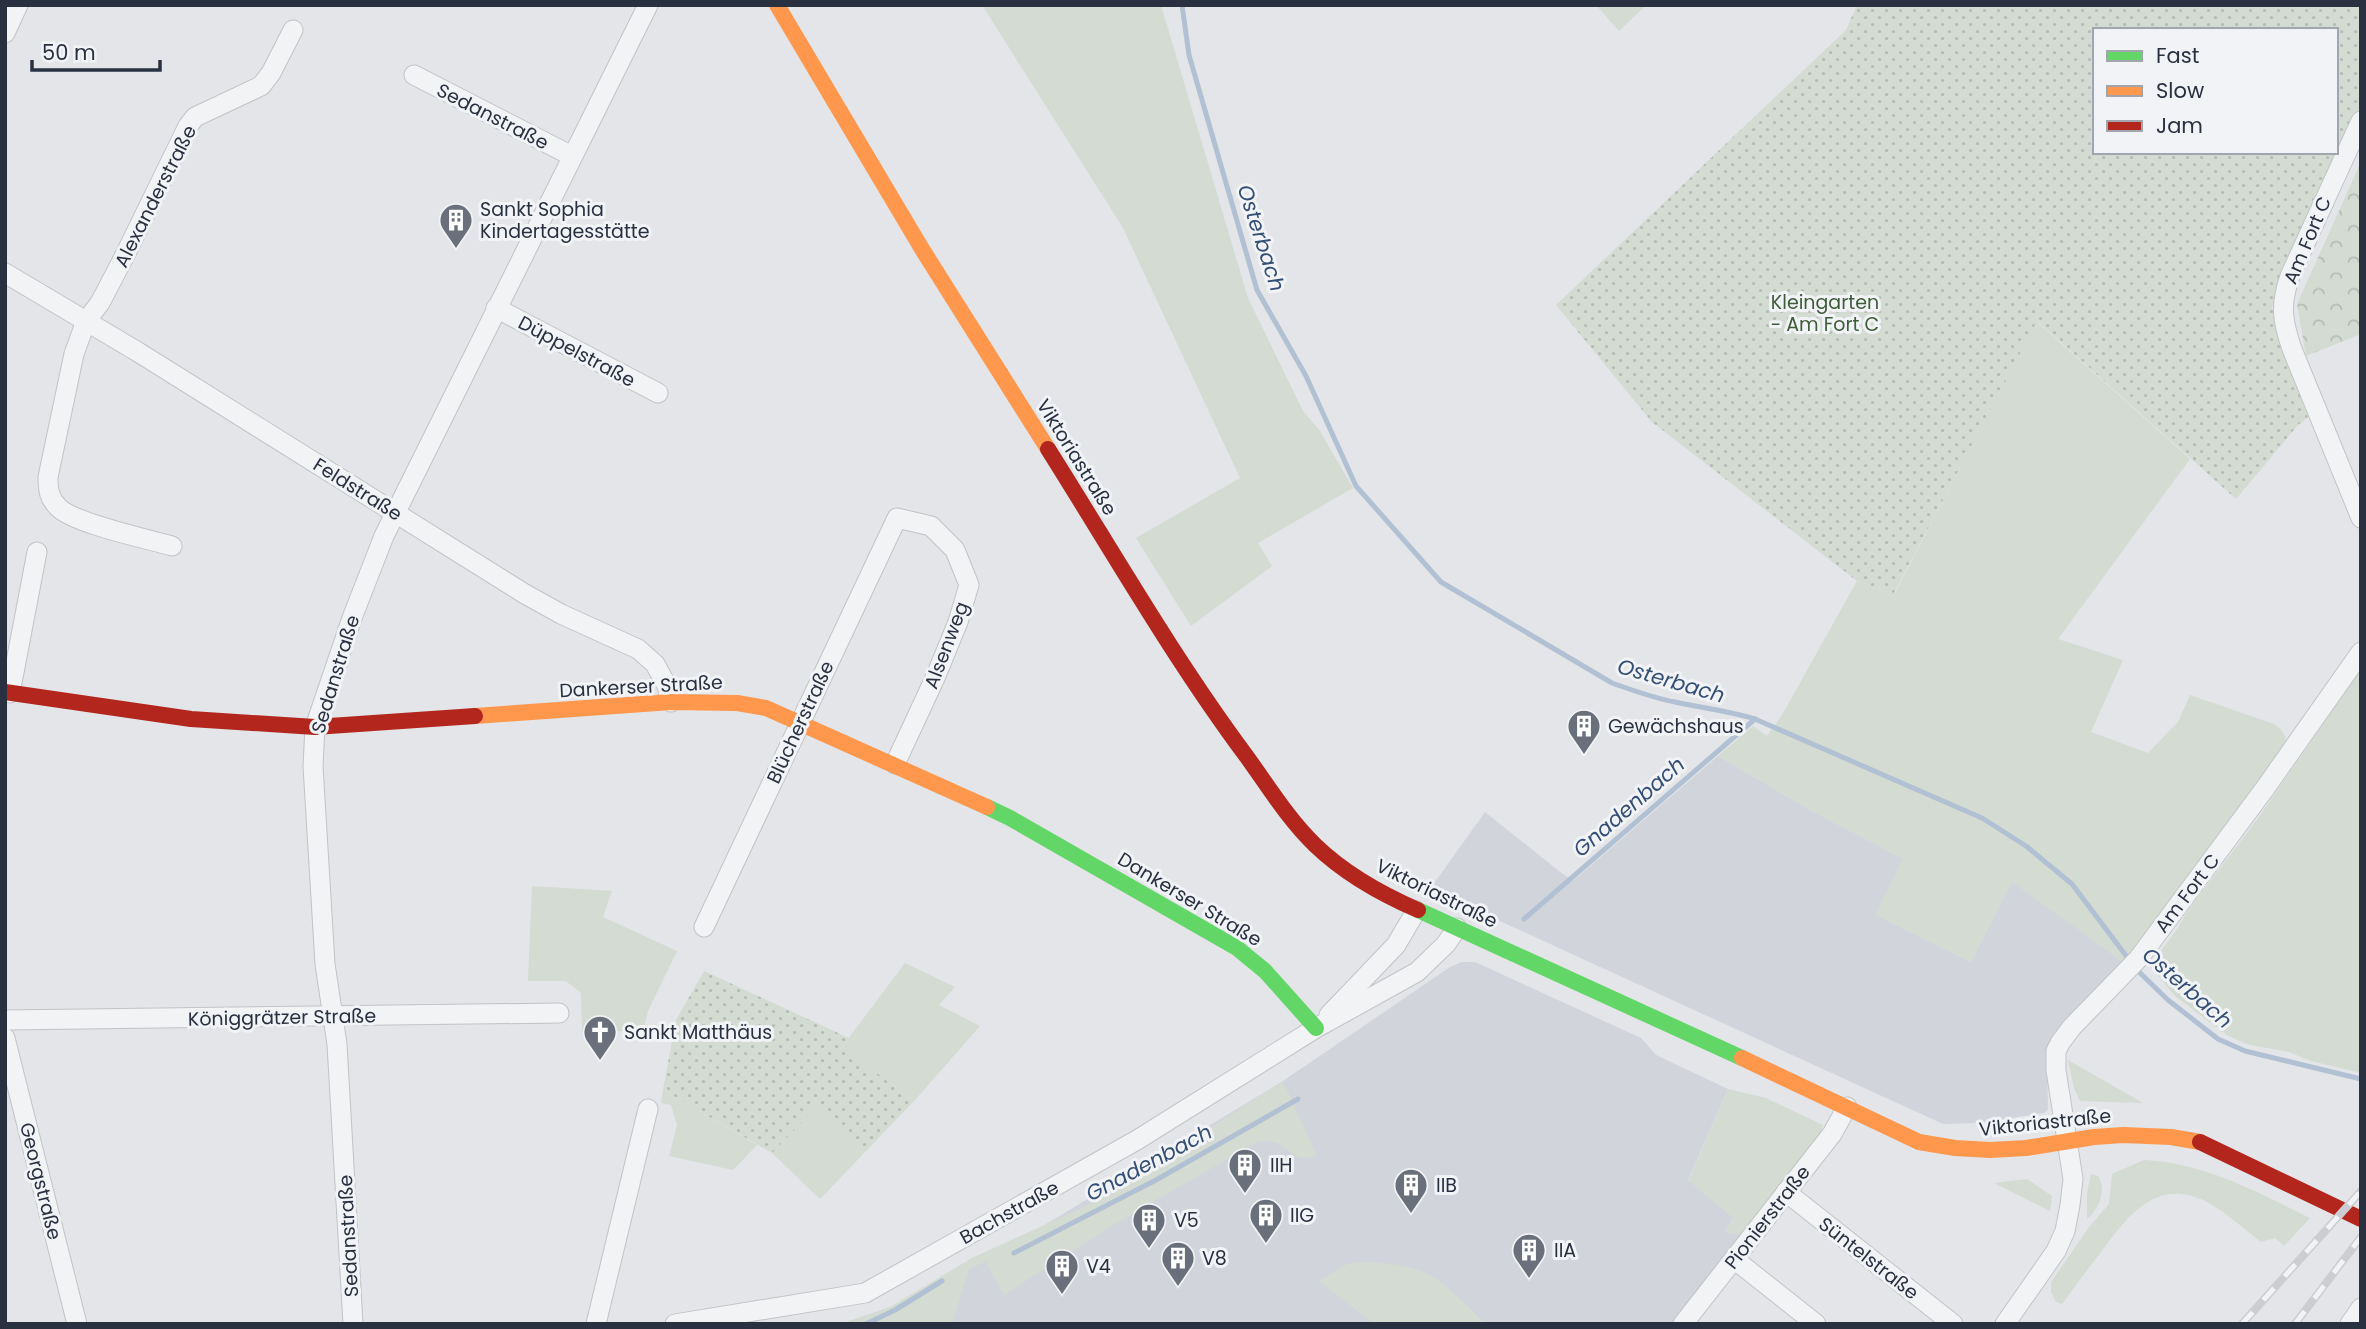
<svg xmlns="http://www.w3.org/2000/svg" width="2366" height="1329" viewBox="0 0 2366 1329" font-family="Poppins,sans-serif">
  <defs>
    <pattern id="forest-crowns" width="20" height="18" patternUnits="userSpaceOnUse" patternTransform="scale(1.75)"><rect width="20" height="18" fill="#d3dbd3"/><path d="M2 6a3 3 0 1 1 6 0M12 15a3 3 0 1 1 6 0" fill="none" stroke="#b5bcb6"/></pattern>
    <pattern id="garden-dots" width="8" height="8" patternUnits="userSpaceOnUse" patternTransform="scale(1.75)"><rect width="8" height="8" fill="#d3dbd3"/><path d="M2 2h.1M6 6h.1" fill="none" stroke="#b5bcb6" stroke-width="1.8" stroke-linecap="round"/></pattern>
  </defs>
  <rect width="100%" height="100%" fill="#e3e5e8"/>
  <g fill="#d1d4db">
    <path d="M1718,756L1812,811L1904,859L1876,915L1971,962L2012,881L2123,962L2054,1035L2047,1055L2048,1110L2044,1113L1977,1123L1943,1124L1430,889L1485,812L1564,875L1574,880Z"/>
    <path d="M1462,962H1475L1641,1038L1656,1055L1728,1089L1688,1180L1734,1218L1725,1231L1732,1234L1742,1233L1675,1324H893L890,1307L985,1261L1283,1081L1450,967Z"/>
  </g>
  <g fill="#d3dbd3">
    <path d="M982,5H1161L1248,298L1303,411L1320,431L1353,488L1258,543L1272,566L1191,626L1136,538L1240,478L1123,228Z"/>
    <path d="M1596,5H1646L1619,31Z"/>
    <path d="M2036,321L2190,459L2058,639L2123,660L2091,732L2148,753L2178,722L2190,695L2274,724C2282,730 2288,736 2285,747L2142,940L2123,962L2012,882L1971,962L1875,915L1903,859L1812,811L1718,756L1753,726L1767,736L1782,715L1857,581L1895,593Z"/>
    <path d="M2361,670V1073L2311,1061L2289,1052L2250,1045L2228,1036L2175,996L2150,966L2177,929L2189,909L2256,821Z"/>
    <path d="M532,886L612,891L603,917L677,951L648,1011L643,1031H582L581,993L566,981H528Z"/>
    <path d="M905,963L955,987L939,1005L980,1026L914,1101L842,1047Z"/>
    <path d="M2068,1060L2143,1103L2080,1101L2074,1088Z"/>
    <path d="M1283,1081L1317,1156C1285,1166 1291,1133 1255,1143L1115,1224L1004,1295L985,1261L969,1269L952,1324H840L890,1307L972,1258L1097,1201Z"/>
    <path d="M1728,1089L1766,1098L1823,1125L1820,1135L1742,1233L1732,1234L1725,1231L1734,1218L1688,1181Z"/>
    <path d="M663,1090L757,1145L733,1170L669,1156L677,1125L671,1105L661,1103Z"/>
    <path d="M816,1107L865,1152L820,1199L772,1153Z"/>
    <path d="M2144,1160C2205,1163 2257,1192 2310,1218L2284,1246L2275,1238L2261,1242C2244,1229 2225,1211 2205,1201C2155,1177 2127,1217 2101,1252C2088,1269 2075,1286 2062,1304L2056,1302L2051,1292V1282L2090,1226L2109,1204L2112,1174Z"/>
    <path d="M2091,1174L2098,1176C2107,1189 2099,1210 2087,1219V1193Z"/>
    <path d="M2027,1179L2052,1196L2050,1211L1994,1183Z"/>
    <path d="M1361,1262C1386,1262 1415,1265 1436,1279C1454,1291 1470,1309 1486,1324H1374L1319,1281L1347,1264Z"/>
  </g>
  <path fill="url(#forest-crowns)" d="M2361,162V334L2306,356L2297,304Z"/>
  <g fill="url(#garden-dots)" fill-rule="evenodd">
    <path d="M1857,5H2361V104L2283,273L2272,308L2308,417L2298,425L2236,499L2037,321L1894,593L1857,581L1652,422L1556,305L1846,30ZM2095,30H2336V152H2095Z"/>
    <path d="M704,971L849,1038L842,1047L914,1101L865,1152L816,1107L772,1153L663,1090L676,1020Z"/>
  </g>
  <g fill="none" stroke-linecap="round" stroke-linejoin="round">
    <g stroke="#b1c0d2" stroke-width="5">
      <path d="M1182,5L1189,55L1257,290L1306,376L1356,486L1441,582L1612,683C1632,690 1653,698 1675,702C1702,708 1729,711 1755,719L1982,818L2026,846L2072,884L2130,961"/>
      <path d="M1524,919L1755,719"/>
      <path d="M2136,969L2168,1000L2218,1039L2245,1051L2361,1079"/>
      <path d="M1014,1253L1156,1180L1298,1099"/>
      <path d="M866,1324L895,1310L942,1281"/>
    </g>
    <defs>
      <g id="street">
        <path d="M5,33L18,5"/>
        <path d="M414,75L572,156"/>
        <path d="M2361,121L2290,276C2280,305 2282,320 2292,349L2361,518"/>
        <path d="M5,273L138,352L525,594L561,614L638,649L655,664L667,686L671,702"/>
        <path d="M496,308L658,393"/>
        <path d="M172,546C148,539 72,523 58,507C49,498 48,490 48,477L74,354L86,321L100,303L125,255L188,126L195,117L261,86L271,73L293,30"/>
        <path d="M10,693L37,552"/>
        <path d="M704,927L897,518L931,526L955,550L969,585L958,622L935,678L895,764"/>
        <path d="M1329,1015L1396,945L1416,911"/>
        <path d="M5,1020L559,1013"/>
        <path d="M5,1038L77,1324"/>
        <path d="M1786,1192L1953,1324"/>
        <path d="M1734,1259L1816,1324"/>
        <path d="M353,1324L337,1044L325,964L313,766L315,727L352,618L384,536L648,5"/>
        <path d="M596,1324L648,1109"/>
        <path d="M675,1324L865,1293L1137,1140L1316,1028L1417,972L1446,944L1457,928"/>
        <path d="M1683,1324L1832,1134L1847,1107"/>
        <path d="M2005,1324L2056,1251L2065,1231L2070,1205L2073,1179L2056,1070V1051L2060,1043L2072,1027L2139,958L2266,787L2361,652"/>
        <path d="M2350,1324L2361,1308"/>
      </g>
    </defs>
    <use href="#street" stroke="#c1c3c6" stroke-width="21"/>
    <use href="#street" stroke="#f2f3f5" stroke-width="19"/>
    <g stroke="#63d668" stroke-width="16">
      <path d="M987,807L1010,818L1237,948L1265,971L1316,1028"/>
      <path d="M1418,910L1742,1058"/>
    </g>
    <g stroke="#ff974d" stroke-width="16">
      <path d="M777,5L922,249L1048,449"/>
      <path d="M475,716L671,702L737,703L766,708L987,807"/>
      <path d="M1742,1058L1919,1142L1955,1148L1990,1150L2026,1148L2094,1137L2123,1135L2171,1137L2200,1142"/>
    </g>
    <g stroke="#b3261e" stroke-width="16">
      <path d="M1048,449C1113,552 1174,659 1247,757C1268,786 1288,819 1315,845C1344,873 1381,894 1418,910"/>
      <path d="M5,692L191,719L315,727L475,716"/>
      <path d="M2200,1142L2361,1219"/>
    </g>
    <defs>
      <g id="rail">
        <path d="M2242,1324L2361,1191"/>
        <path d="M2295,1324L2361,1237"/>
      </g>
    </defs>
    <use href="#rail" stroke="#cccdd0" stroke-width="8"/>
    <use href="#rail" stroke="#f1f3f7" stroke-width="5" stroke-dasharray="16" stroke-linecap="butt"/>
  </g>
  <defs>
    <symbol id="building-pin" viewBox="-11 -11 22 30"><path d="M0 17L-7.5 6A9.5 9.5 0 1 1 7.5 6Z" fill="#6a707b" stroke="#f1f3f7"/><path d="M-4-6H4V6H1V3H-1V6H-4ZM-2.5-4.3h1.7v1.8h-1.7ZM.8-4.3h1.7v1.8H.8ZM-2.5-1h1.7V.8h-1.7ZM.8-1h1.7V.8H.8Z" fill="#fff"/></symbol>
    <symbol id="church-pin" viewBox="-11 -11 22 30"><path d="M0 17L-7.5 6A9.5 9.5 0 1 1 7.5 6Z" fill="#6a707b" stroke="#f1f3f7"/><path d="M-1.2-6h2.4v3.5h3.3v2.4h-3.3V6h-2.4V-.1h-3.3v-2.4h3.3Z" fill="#fff"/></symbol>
  </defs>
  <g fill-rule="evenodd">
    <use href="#building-pin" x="437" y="201" width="38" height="52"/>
    <use href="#building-pin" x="1565" y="707" width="38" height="52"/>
    <use href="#church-pin" x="581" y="1013" width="38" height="52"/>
    <use href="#building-pin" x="1226" y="1146" width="38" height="52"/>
    <use href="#building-pin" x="1392" y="1166" width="38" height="52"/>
    <use href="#building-pin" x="1247" y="1196" width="38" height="52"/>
    <use href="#building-pin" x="1130" y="1201" width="38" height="52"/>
    <use href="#building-pin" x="1510" y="1231" width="38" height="52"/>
    <use href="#building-pin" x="1159" y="1239" width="38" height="52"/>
    <use href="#building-pin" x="1043" y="1247" width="38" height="52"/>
  </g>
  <g text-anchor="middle" stroke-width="6" stroke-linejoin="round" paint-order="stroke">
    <g font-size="19" fill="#293141" stroke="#f1f3f7">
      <text transform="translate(493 116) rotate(27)" y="7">Sedanstraße</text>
      <text transform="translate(155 196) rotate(-63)" y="7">Alexanderstraße</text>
      <text transform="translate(2307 240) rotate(-67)" y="7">Am Fort C</text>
      <text transform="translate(577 351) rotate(28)" y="7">Düppelstraße</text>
      <text transform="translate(1077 457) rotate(58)" y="7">Viktoriastraße</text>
      <text transform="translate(358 489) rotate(32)" y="7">Feldstraße</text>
      <text transform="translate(946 645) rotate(-69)" y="7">Alsenweg</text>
      <text transform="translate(335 674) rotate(-73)" y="7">Sedanstraße</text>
      <text transform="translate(641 686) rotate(-3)" y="7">Dankerser Straße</text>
      <text transform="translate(800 722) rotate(-65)" y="7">Blücherstraße</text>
      <text transform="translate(1437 893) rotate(26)" y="7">Viktoriastraße</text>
      <text transform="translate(2187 893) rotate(-53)" y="7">Am Fort C</text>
      <text transform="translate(1190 899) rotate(31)" y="7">Dankerser Straße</text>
      <text transform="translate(282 1017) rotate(-1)" y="7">Königgrätzer Straße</text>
      <text transform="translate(2045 1122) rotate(-6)" y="7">Viktoriastraße</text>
      <text transform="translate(41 1181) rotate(76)" y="7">Georgstraße</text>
      <text transform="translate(1009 1212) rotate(-29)" y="7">Bachstraße</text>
      <text transform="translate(1767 1217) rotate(-52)" y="7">Pionierstraße</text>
      <text transform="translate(348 1236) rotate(-93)" y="7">Sedanstraße</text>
      <text transform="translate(1869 1258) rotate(38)" y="7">Süntelstraße</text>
    </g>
    <g font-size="19" fill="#293141" stroke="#f1f3f7" text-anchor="start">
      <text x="480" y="216">Sankt Sophia<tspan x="480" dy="22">Kindertagesstätte</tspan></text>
      <text x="1608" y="733">Gewächshaus</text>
      <text x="624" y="1039">Sankt Matthäus</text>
      <text x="1270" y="1172">IIH</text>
      <text x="1436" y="1192">IIB</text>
      <text x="1290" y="1222">IIG</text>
      <text x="1174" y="1227">V5</text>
      <text x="1554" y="1257">IIA</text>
      <text x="1202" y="1265">V8</text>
      <text x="1086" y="1273">V4</text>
    </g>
    <g font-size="19" fill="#3c5d37" stroke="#f1f3f7">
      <text x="1825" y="309">Kleingarten<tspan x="1825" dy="22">- Am Fort C</tspan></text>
    </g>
    <g font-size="21" font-style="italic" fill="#344e75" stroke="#f1f3f7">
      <text transform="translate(1261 238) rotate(72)" y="7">Osterbach</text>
      <text transform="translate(1671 681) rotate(16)" y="7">Osterbach</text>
      <text transform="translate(1629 807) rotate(-41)" y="7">Gnadenbach</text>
      <text transform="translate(2187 988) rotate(41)" y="7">Osterbach</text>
      <text transform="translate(1149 1163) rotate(-28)" y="7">Gnadenbach</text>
    </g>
  </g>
  <rect width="2366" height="1329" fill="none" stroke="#293141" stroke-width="14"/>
  <rect x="2093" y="28" width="245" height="126" fill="#f1f3f7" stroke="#a1a5ae" stroke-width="2"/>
  <rect x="2107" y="51" width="35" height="10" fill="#63d668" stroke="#a1a5ae" stroke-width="2"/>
  <text x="2156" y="63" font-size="21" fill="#293141">Fast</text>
  <rect x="2107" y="86" width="35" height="10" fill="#ff974d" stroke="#a1a5ae" stroke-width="2"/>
  <text x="2156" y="98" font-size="21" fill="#293141">Slow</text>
  <rect x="2107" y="121" width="35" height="10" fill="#b3261e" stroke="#a1a5ae" stroke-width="2"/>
  <text x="2156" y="133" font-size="21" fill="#293141">Jam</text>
  <path d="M32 60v10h128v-10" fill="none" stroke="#293141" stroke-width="3.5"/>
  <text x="42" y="60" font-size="21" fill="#293141" stroke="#f1f3f7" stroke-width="5" paint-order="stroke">50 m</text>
</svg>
